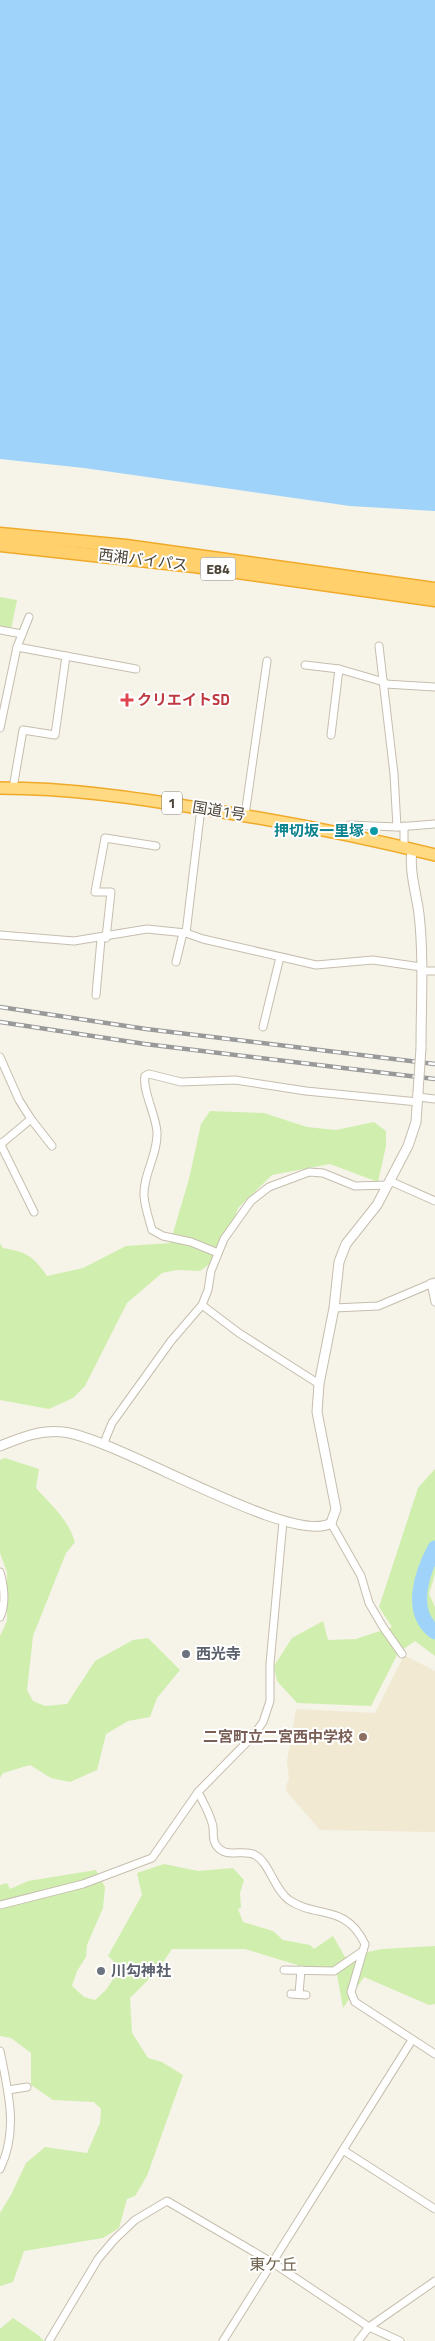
<svg xmlns="http://www.w3.org/2000/svg" width="435" height="2341" viewBox="0 0 435 2341" font-family="'Titillium Web','Noto Sans JP',sans-serif">
  <rect width="100%" height="100%" fill="#f6f3e9"/>
  <path fill="#f1e9d2" d="M404,1655L435,1671V1832L320,1830L287,1792L286,1785L289,1780L287,1761L296,1709L375,1713Z"/>
  <g fill="#d0efae">
    <path d="M0,597L17,600L11,629L0,627Z"/>
    <path d="M210,1111L264,1113L307,1127L336,1130L374,1122L386,1131V1146L378,1182L330,1164L272,1175L238,1208L222,1255L200,1271L177,1270L162,1273L127,1303L85,1386L73,1398L49,1409L0,1400V1243L3,1248C27,1252 33,1256 47,1276L83,1268L126,1246L170,1243L189,1179L201,1124Z"/>
    <path d="M5,1458L39,1469L36,1488C51,1505 68,1519 75,1542L66,1553L33,1636L27,1690L33,1701L45,1706L67,1704L95,1661L133,1640L148,1638L180,1670L157,1698L150,1717L128,1721L106,1734L97,1770L70,1782L51,1778L30,1765L3,1773L0,1778V1636L7,1621V1572L0,1553V1460Z"/>
    <path d="M435,1469V1574L429,1594L435,1607V1656L415,1641L398,1653L371,1706L297,1703L277,1681L274,1666L292,1638L323,1621L328,1640L356,1639L392,1627L379,1607L418,1488Z"/>
    <path d="M164,1864L198,1871L233,1868L244,1880L240,1893L241,1908L238,1909L243,1922L273,1931L283,1940L310,1945L314,1949L333,1936L345,1957L382,1949L435,1946V2004L429,2005L364,1977L343,2008L337,1975L307,1968L245,1949H172L157,1971L130,1998L132,2033L148,2058L162,2062L183,2075L147,2176L135,2196L127,2199L119,2228L103,2238L24,2251L13,2282L0,2286V2213L11,2195L26,2163L45,2147L87,2153L100,2123L101,2109L94,2102L53,2100L31,2085V2053L11,2038L0,2036V1885L7,1883L10,1889L28,1881L96,1870L105,1887L103,1908L87,1945L86,1957L77,1971L72,1986L84,1997L95,2000L106,1990L120,1968L108,1956L142,1895L137,1873Z"/>
    <path d="M13,2318L38,2335L44,2341H0V2329Z"/>
  </g>
  <path fill="#9fd3f9" d="M0,0H435V511L350,506L84,468L0,459Z"/>
  <g fill="none" stroke-linecap="round" stroke-linejoin="round">
    <path stroke="#9fd3f9" stroke-width="15" d="M435,1548C422,1572 408,1612 435,1632"/>
    <defs>
      <g id="minor">
        <path d="M0,630L22,634"/>
        <path d="M379,646L394,774L397,827"/>
        <path d="M17,647L136,669"/>
        <path d="M305,665L339,669L384,682"/>
        <path d="M385,684L435,687"/>
        <path d="M0,728L17,647L29,617"/>
        <path d="M331,735L339,669"/>
        <path d="M13,788L23,730L55,735L66,656"/>
        <path d="M245,815L267,661"/>
        <path d="M404,826V847"/>
        <path d="M341,834L349,825L397,827L435,824"/>
        <path d="M186,933L201,808"/>
        <path d="M0,935L74,941L147,929L186,933L203,939L316,965L373,960L421,967"/>
        <path d="M106,938L111,892H95L105,838L156,846"/>
        <path d="M176,962L183,933"/>
        <path d="M422,971H435"/>
        <path d="M96,995L101,939"/>
        <path d="M263,1027L280,957"/>
        <path d="M0,1057L19,1100L31,1119L1,1144"/>
        <path d="M418,1097L435,1099"/>
        <path d="M31,1119L52,1146"/>
        <path d="M0,1143L34,1212"/>
        <path d="M390,1181L435,1201"/>
        <path d="M218,1253L191,1242L163,1236L152,1230C149,1219 145,1208 144,1196C143,1174 158,1155 157,1132C156,1115 142,1090 145,1076L149,1074L181,1082L235,1080L306,1091L418,1102"/>
        <path d="M431,1283L435,1302"/>
        <path d="M202,1305L239,1333L319,1384"/>
        <path d="M334,1308L378,1306L435,1282"/>
        <path d="M103,1445L112,1423L171,1341L202,1305L208,1290L211,1271L224,1239L251,1201L269,1187L309,1172L323,1173L355,1186L388,1185"/>
        <path d="M331,1523L361,1576L369,1603L383,1627L402,1654"/>
        <path d="M0,1572C4,1586 6,1604 0,1617"/>
        <path d="M198,1792C203,1802 209,1812 212,1823C215,1830 211,1838 216,1845C226,1860 242,1848 255,1855C269,1862 274,1889 289,1900C317,1919 345,1903 365,1944L351,1992L355,2002L435,2054"/>
        <path d="M0,1905L83,1884L152,1858L198,1792L253,1736L263,1722L270,1701V1664L283,1521"/>
        <path d="M284,1970L334,1971L363,1951"/>
        <path d="M291,1994L306,1995"/>
        <path d="M299,1994L301,1970"/>
        <path d="M0,2051C8,2091 19,2130 0,2169"/>
        <path d="M8,2090L27,2087"/>
        <path d="M343,2150L435,2209"/>
        <path d="M49,2341L98,2259L114,2240L135,2220L167,2201L273,2263L369,2327L400,2341"/>
        <path d="M223,2341L412,2040"/>
        <path d="M358,2341L369,2327L435,2281"/>
      </g>
      <g id="tertiary">
        <path d="M412,849C409,872 416,891 419,914C424,958 421,1003 421,1048"/>
        <path d="M0,1446C20,1438 41,1429 63,1432C117,1438 292,1547 331,1523L336,1509L317,1412L319,1384L334,1308L339,1262L346,1244L377,1205L408,1146L416,1122L418,1092"/>
      </g>
      <path id="trunk" d="M0,788C69,788 136,798 204,809C281,821 359,836 435,855"/>
      <g id="motorway">
        <path d="M0,534L126,546L435,589"/>
        <path d="M0,545L194,566L435,600"/>
      </g>
    </defs>
    <use href="#minor" stroke="#c6bead" stroke-width="9"/>
    <use href="#tertiary" stroke="#c6bead" stroke-width="11"/>
    <use href="#trunk" stroke="#f0aa29" stroke-width="14"/>
    <use href="#motorway" stroke="#f0aa29" stroke-width="15"/>
    <use href="#minor" stroke="#fff" stroke-width="7"/>
    <use href="#tertiary" stroke="#fff" stroke-width="9"/>
    <use href="#trunk" stroke="#ffda82" stroke-width="11"/>
    <use href="#motorway" stroke="#ffd06b" stroke-width="12"/>
    <defs>
      <g id="rail">
        <path d="M0,1007L146,1029L435,1064"/>
        <path d="M0,1022L145,1044L435,1079"/>
      </g>
    </defs>
    <use href="#rail" stroke="#999" stroke-width="4.5"/>
    <use href="#rail" stroke="#fff" stroke-width="2.5" stroke-dasharray="8" stroke-linecap="butt"/>
    <defs>
      <path id="tertiary-bridge" d="M418,1092L421,1048"/>
    </defs>
    <use href="#tertiary-bridge" stroke="#c6bead" stroke-width="11" stroke-linecap="butt"/>
    <use href="#tertiary-bridge" stroke="#fff" stroke-width="9"/>
  </g>
  <path fill="#e0444e" stroke="#fff" stroke-width="2" d="M124.5 692.5h5v5h5v5h-5v5h-5v-5h-5v-5h5z"/>
  <circle fill="#0f9aa8" stroke="#fff" stroke-width="2" cx="374" cy="831" r="5"/>
  <g fill="#6b7280" stroke="#fff" stroke-width="2">
    <circle cx="186" cy="1654" r="5"/>
    <circle cx="101" cy="1971" r="5"/>
  </g>
  <circle fill="#8d6e63" stroke="#fff" stroke-width="2" cx="363" cy="1737" r="5"/>
  <g text-anchor="middle" stroke-width="4" stroke-linejoin="round" paint-order="stroke">
    <g fill="#fff" stroke="#817b72" stroke-width="1">
      <rect x="200.5" y="557.5" width="35" height="23" rx="4"/>
      <rect x="162" y="791.5" width="20" height="23" rx="4"/>
    </g>
    <g font-size="14" font-weight="bold" fill="#4b4336">
      <text x="218" y="574">E84</text>
      <text x="172" y="808">1</text>
    </g>
    <g font-size="15" fill="#4b4336" stroke="#fff">
      <text transform="translate(143 560) rotate(7)" y="5">西湘バイパス</text>
      <text transform="translate(219 811) rotate(9)" y="5">国道1号</text>
    </g>
    <g font-size="15" font-weight="bold" fill="#be3a42" stroke="#fff" text-anchor="start">
      <text x="137" y="705">クリエイトSD</text>
    </g>
    <g font-size="15" font-weight="bold" fill="#0d838f" stroke="#fff" text-anchor="end">
      <text x="364" y="836">押切坂一里塚</text>
    </g>
    <g font-size="15" font-weight="bold" fill="#5b616d" stroke="#fff" text-anchor="start">
      <text x="196" y="1659">西光寺</text>
      <text x="111" y="1976">川勾神社</text>
    </g>
    <g font-size="15" font-weight="bold" fill="#785e54" stroke="#fff" text-anchor="end">
      <text x="353" y="1742">二宮町立二宮西中学校</text>
    </g>
    <g font-size="16" fill="#6f624c" stroke="#fff">
      <text x="273" y="2270">東ケ丘</text>
    </g>
  </g>
</svg>
